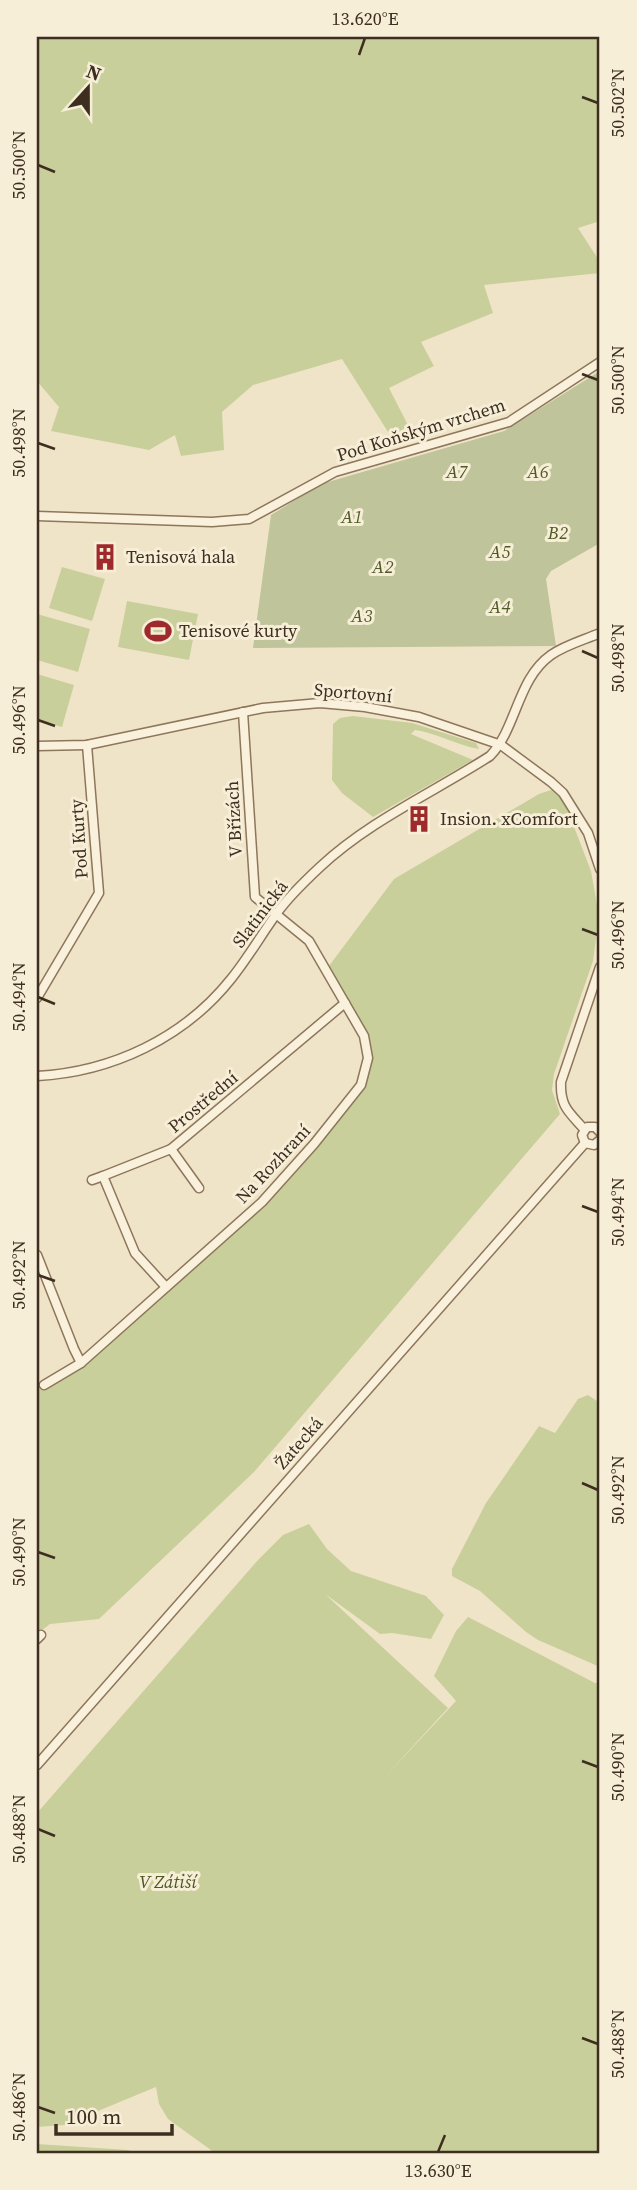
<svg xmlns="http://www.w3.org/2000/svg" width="637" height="2190" viewBox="0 0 637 2190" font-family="'Source Serif 4',serif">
  <rect width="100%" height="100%" fill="#f0e4c8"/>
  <g fill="#c9cf9b">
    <path d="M37,37H600V221L578,228L600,262V273L484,285L493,313L421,342L434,366L389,388L411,431L388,432L342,359L253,385L222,412L224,450L181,456L175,435L149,450L51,431L59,407L37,381Z"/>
    <path d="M62,567L105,579L92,621L49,608Z"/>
    <path d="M127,601L198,614L189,660L118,647Z"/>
    <path d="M37,614L90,629L78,672L37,660Z"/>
    <path d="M37,674L74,685L62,727L37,720Z"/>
    <path d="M353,716L412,723L476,743L479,749C456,745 437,733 415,730L411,734L473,760L373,817L342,793L332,780L333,724L340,718Z"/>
    <path d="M554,789L566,806L591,871L599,916L593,961L554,1074L552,1090L560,1114L254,1472L99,1619L50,1624L37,1634V1385H44L81,1362L261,1202L356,1093L367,1061L362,1033L326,970L394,879L539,794Z"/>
    <path d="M588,1395L600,1403V1667L538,1640L526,1632L480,1591L452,1576V1569L486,1503L539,1426L555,1433L578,1399Z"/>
    <path d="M309,1524L327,1549L351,1571L426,1596L444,1615L431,1639L392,1633L380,1634L325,1594L448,1708L382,1780L456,1701L434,1676L456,1631L468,1617L595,1683H600V2153H215L168,2119L159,2104L156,2087L64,2125L37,2127V1813L258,1560L283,1535Z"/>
    <path d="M37,2144L128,2150L135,2153H37Z"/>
  </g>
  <path fill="#bfc49a" d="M600,371V543L551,571L546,579L556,646L253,648L271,515L321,484L504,431Z"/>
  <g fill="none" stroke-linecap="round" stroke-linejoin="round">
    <defs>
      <g id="minor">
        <path d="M37,516L212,522L249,519L335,472L509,422L600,362"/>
        <path d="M37,746L87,745L263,708L320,703L365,707L419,717L501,745L551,782L563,793L588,833L600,869"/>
        <path d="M37,998L99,893L87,745"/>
        <path d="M37,1076C112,1072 184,1038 231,979C248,958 261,935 277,913C289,896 305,881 320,867C369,821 434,792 490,756C517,728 517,679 551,655C565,645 584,640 600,633"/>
        <path d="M584,1129C569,1112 560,1107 561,1082L600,967"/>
        <path d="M585,1143L582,1135L587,1127H595L600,1132"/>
        <path d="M585,1143L594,1145L600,1140"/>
        <path d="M171,1149L199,1188"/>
        <path d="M92,1180L103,1176"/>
        <path d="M37,1255L74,1349L81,1363"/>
        <path d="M166,1287L135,1253L103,1176L171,1149L345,1003"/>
        <path d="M44,1385L81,1363L262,1202L314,1144L361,1085L368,1058L364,1036L309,941L255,897L243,712"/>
        <path d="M37,1639L41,1635"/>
        <path d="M37,1765L585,1143"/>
      </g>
    </defs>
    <use href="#minor" stroke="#8d765c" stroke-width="11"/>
    <use href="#minor" stroke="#faf1dc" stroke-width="8"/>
  </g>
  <path fill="none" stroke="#3d2e20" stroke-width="2.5" d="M359,55L365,38M582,97L598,103M38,165L55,172M582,374L598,380M38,443L55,449M582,651L598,658M38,720L55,726M582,929L598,935M38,997L55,1004M582,1206L598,1212M38,1275L55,1281M582,1483L598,1490M38,1552L55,1558M582,1761L598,1767M38,1829L55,1836M582,2038L598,2044M38,2107L55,2113M438,2152L445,2135"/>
  <defs>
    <symbol id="building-bare" viewBox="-9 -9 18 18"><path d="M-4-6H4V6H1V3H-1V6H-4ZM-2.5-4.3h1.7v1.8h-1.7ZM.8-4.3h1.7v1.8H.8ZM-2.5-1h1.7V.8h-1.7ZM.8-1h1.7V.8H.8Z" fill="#9e2a2b" stroke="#f7eed8" stroke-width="2.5" paint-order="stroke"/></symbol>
    <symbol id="stadium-bare" viewBox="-9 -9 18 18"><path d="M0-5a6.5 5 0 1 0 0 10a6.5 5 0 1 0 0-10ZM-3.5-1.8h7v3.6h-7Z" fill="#9e2a2b" stroke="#f7eed8" stroke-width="2.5" paint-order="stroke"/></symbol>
  </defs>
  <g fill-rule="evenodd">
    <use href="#building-bare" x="86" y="538" width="38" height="38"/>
    <use href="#stadium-bare" x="139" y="612" width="38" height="38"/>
    <use href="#building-bare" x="400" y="800" width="38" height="38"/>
  </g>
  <g text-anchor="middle" stroke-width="6" stroke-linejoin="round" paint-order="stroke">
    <g font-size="18" fill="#3d2e20" stroke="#f7eed8">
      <text transform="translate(421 430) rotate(-17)" y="6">Pod Koňským vrchem</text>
      <text transform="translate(353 693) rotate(5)" y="6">Sportovní</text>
      <text transform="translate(234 819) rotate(-93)" y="6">V Břízách</text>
      <text transform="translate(79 839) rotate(-94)" y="6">Pod Kurty</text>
      <text transform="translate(260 914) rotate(-53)" y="6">Slatinická</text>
      <text transform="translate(203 1102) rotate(-40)" y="6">Prostřední</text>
      <text transform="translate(273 1164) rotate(-47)" y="6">Na Rozhraní</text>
      <text transform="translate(299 1443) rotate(-49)" y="6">Žatecká</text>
    </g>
    <g font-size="18" font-style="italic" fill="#4d5a26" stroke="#f7eed8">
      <text x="457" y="478">A7</text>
      <text x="538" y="478">A6</text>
      <text x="352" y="523">A1</text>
      <text x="558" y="539">B2</text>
      <text x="500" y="558">A5</text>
      <text x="383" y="573">A2</text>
      <text x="500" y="613">A4</text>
      <text x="362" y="622">A3</text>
      <text x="168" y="1888">V Zátiší</text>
    </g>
    <g font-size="18" fill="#3d2e20" stroke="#f7eed8" text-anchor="start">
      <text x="126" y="563">Tenisová hala</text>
      <text x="179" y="637">Tenisové kurty</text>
      <text x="440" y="825">Insion. xComfort</text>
    </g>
  </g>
  <rect width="637" height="2190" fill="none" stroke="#f7eed8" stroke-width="77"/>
  <g transform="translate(88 88) rotate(21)" stroke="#f7eed8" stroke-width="5" paint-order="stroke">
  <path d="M0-5L12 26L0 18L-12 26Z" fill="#3d2e20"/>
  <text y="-10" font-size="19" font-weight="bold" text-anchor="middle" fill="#3d2e20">N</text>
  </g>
  <path d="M56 2124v10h116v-10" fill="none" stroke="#3d2e20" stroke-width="3.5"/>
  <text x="66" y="2124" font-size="21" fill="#3d2e20" stroke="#f7eed8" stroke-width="5" paint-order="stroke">100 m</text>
  <rect x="38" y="38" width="560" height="2114" fill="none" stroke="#3d2e20" stroke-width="2.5"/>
  <g font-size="18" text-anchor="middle" fill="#3d2e20">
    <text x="365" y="25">13.620°E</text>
    <text transform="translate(618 103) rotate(-90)" y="6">50.502°N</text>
    <text transform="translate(19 165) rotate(-90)" y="6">50.500°N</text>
    <text transform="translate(618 380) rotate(-90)" y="6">50.500°N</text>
    <text transform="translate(19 443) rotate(-90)" y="6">50.498°N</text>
    <text transform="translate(618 658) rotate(-90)" y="6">50.498°N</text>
    <text transform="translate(19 720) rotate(-90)" y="6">50.496°N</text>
    <text transform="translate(618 935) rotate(-90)" y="6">50.496°N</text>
    <text transform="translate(19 997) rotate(-90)" y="6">50.494°N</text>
    <text transform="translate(618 1212) rotate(-90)" y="6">50.494°N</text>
    <text transform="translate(19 1275) rotate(-90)" y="6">50.492°N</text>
    <text transform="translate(618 1490) rotate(-90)" y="6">50.492°N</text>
    <text transform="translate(19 1552) rotate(-90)" y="6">50.490°N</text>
    <text transform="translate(618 1767) rotate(-90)" y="6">50.490°N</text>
    <text transform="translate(19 1829) rotate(-90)" y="6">50.488°N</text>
    <text transform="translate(618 2044) rotate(-90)" y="6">50.488°N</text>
    <text transform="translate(19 2107) rotate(-90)" y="6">50.486°N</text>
    <text x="438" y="2177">13.630°E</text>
  </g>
</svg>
